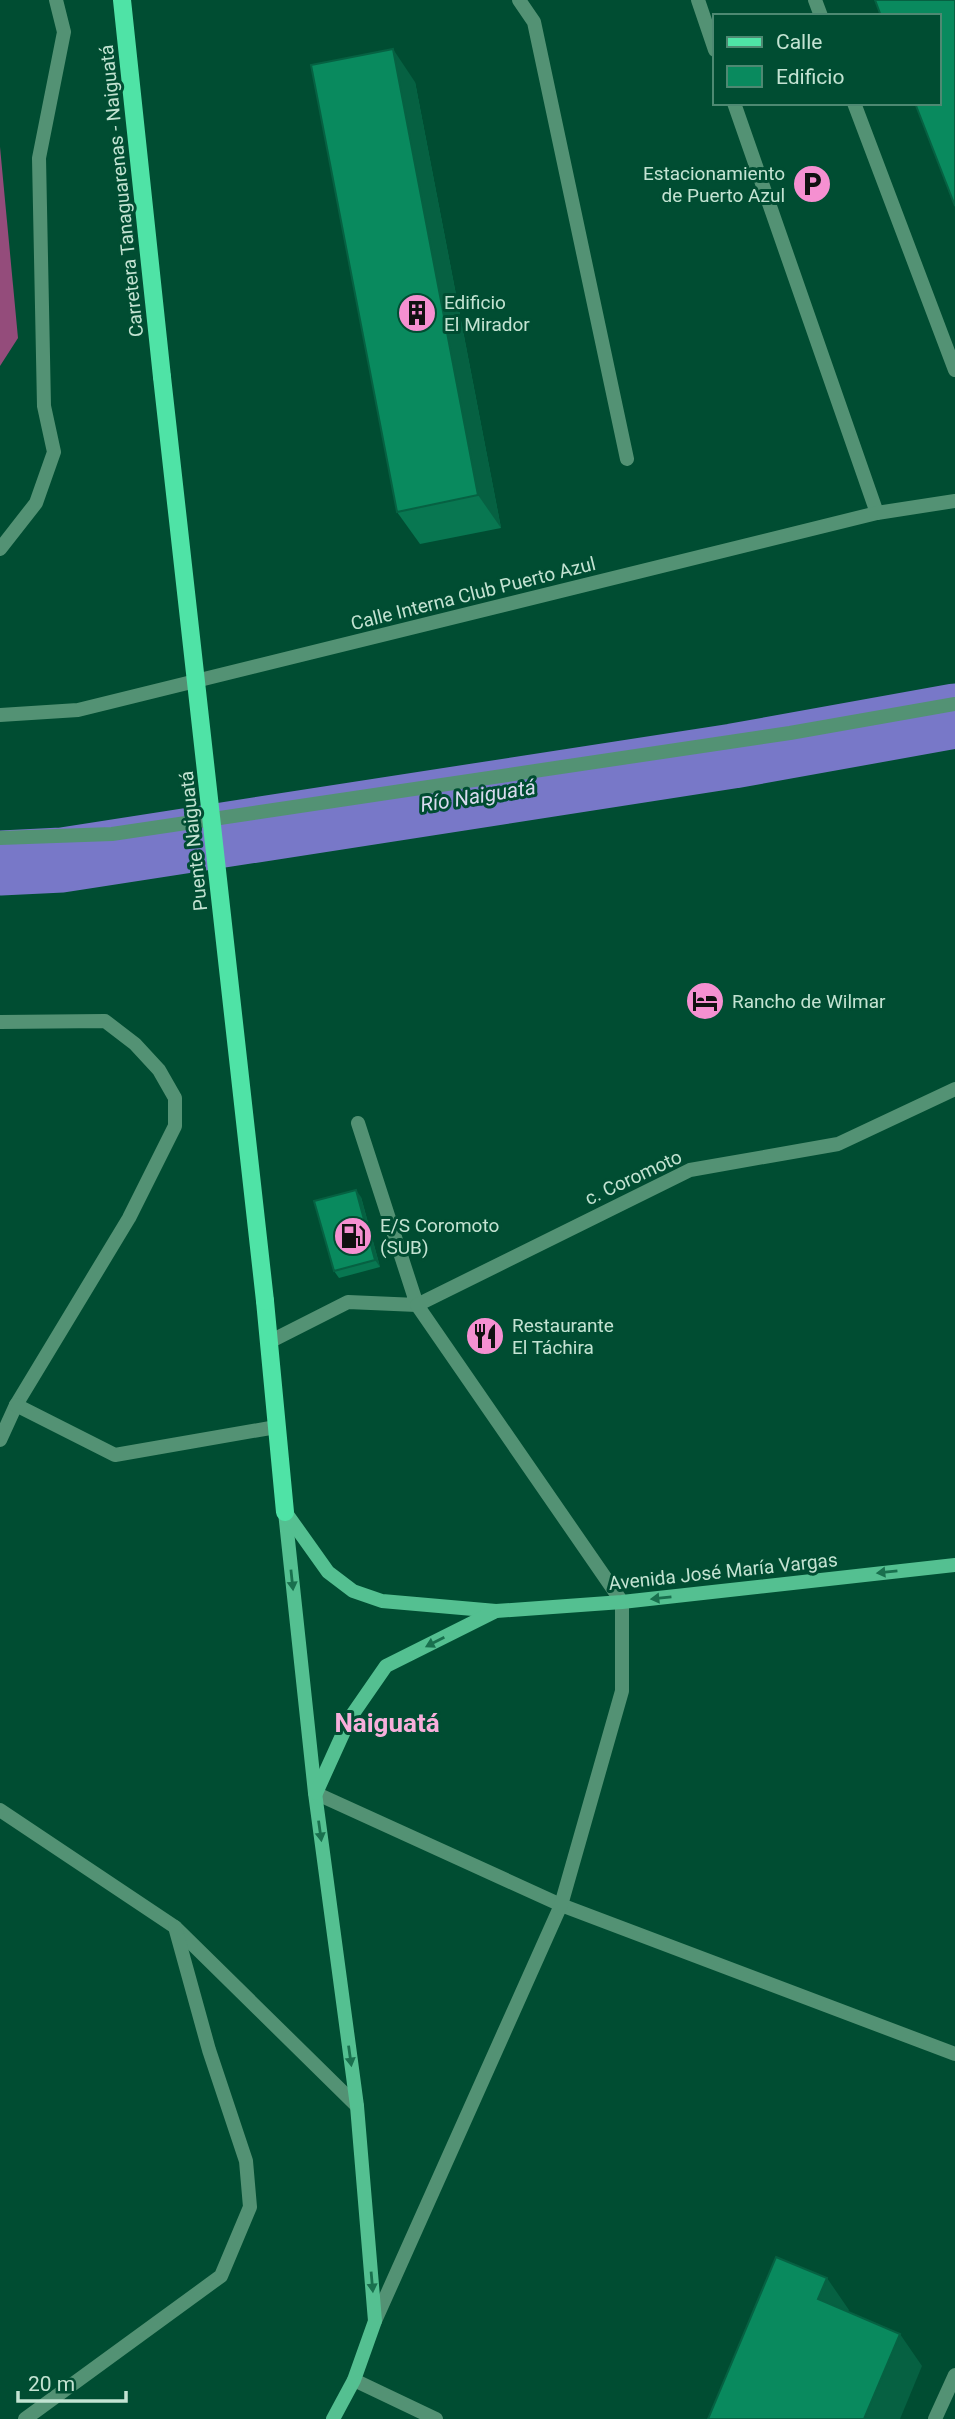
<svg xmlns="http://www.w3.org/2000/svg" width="955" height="2419" viewBox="0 0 955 2419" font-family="Roboto,sans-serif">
  <rect width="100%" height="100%" fill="#004d32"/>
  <path fill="#944c7b" d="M0,147L18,338L0,366Z"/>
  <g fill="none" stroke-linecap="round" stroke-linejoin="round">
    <path stroke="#7878c8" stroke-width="65" d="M0,863L62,860L733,756L955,716"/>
    <g stroke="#539274" stroke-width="14">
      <path d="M519,0L534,22L627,459"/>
      <path d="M698,0L715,50"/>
      <path d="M815,0L821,16"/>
      <path d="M734,103L877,513"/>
      <path d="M854,103L955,370"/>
      <path d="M0,715L78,710L877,513L955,501"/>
      <path d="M269,1342L348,1302L417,1305L358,1123"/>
    </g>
    <g stroke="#539274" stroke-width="14">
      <path d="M0,549L36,503L54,452L44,406L39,158L64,32L56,0"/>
      <path d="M0,838L112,834L790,733L955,704"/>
      <path d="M0,1022L105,1021L135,1044L159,1070L175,1098V1126L129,1218L16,1405L0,1440"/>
      <path d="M16,1405L115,1455L276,1427"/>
      <path d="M315,1793L561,1905L955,2054"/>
      <path d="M0,1810L175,1927L357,2106"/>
      <path d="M375,2321L561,1905L622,1691V1602L417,1305L690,1170L838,1144L955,1089"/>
      <path d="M354,2380L436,2419"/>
      <path d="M25,2419L221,2276L250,2207L246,2161L209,2050L175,1927"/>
      <path d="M935,2419L955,2375"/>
    </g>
    <g stroke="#54c091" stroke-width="14">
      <path d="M285,1512L315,1793L357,2106L375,2321L354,2380L333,2419"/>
      <path d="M286,1513L328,1572L353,1591L382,1601L496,1611L622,1602L955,1565"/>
      <path d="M316,1793L350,1718L386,1666L494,1612"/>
    </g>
    <g stroke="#4fe3a6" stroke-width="18">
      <path d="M122,0L162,377"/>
      <path d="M265,1301L285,1512"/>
    </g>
    <path stroke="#4fe3a6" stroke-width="18" d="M162,377L265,1301"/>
  </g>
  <g fill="#087751">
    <path d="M415,82L501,528L420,544L397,512Z"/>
    <path d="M361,1197L380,1267L339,1278L334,1271Z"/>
  </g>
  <g fill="#066142">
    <path d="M393,49L415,82L501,528L478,495Z"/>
    <path d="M356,1190L361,1197L380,1267L375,1260Z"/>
    <path d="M827,2278L849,2310L841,2331L818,2299Z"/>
    <path d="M900,2334L922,2366L900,2419H864Z"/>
  </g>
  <g fill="#098a5e" stroke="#066142" stroke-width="2">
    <path d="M875,0H955V206L915,103H939V16H881Z"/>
    <path d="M393,49L478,495L397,512L311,65Z"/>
    <path d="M356,1190L375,1260L334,1271L314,1201Z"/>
    <path d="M776,2257L827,2278L818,2299L900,2334L864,2419H708Z"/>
  </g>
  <defs><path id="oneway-solid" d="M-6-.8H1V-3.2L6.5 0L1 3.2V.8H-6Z" transform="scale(1.75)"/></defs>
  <g fill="#19704e">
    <use href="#oneway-solid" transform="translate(887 1572) rotate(174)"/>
    <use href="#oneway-solid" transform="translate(292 1580) rotate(84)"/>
    <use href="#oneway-solid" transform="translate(661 1598) rotate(174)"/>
    <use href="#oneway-solid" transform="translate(435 1642) rotate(153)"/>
    <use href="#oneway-solid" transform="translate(320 1831) rotate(82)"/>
    <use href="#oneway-solid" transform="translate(350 2056) rotate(82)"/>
    <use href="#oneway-solid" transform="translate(372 2282) rotate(85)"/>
  </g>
  <defs>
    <symbol id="parking-disc" viewBox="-11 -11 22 22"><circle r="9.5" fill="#f590d1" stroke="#004d32"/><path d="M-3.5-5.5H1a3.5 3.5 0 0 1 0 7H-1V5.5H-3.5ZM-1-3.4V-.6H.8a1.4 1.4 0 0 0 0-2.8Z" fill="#111"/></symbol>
    <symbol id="building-disc" viewBox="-11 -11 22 22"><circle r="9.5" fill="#f590d1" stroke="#004d32"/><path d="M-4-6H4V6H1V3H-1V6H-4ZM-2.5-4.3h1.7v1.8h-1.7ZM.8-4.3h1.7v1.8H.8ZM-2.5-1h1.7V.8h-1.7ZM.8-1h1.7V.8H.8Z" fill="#111"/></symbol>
    <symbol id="hotel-disc" viewBox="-11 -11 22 22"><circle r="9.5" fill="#f590d1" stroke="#004d32"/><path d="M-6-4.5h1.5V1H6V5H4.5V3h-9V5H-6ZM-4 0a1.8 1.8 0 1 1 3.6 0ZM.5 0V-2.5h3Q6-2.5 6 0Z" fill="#111"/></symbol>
    <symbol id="fuel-disc" viewBox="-11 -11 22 22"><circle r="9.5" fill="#f590d1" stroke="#004d32"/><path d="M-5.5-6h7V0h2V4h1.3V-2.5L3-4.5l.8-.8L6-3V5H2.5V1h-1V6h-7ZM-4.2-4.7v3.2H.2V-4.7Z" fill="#111"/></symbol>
    <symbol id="restaurant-disc" viewBox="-11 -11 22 22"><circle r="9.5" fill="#f590d1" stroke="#004d32"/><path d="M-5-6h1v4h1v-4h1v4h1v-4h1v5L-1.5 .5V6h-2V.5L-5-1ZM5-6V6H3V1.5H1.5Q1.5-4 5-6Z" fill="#111"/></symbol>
  </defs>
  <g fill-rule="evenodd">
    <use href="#parking-disc" x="790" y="162" width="44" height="44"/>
    <use href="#building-disc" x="395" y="291" width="44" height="44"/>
    <use href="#hotel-disc" x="683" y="979" width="44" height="44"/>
    <use href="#fuel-disc" x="331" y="1214" width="44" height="44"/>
    <use href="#restaurant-disc" x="463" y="1314" width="44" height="44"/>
  </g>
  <g text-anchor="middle" stroke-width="6" stroke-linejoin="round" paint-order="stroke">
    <g font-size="19" fill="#c3e3d2" stroke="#004d32" text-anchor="start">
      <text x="785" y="180" text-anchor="end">Estacionamiento<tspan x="785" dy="22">de Puerto Azul</tspan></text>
      <text x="444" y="309">Edificio<tspan x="444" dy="22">El Mirador</tspan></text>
      <text x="732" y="1008">Rancho de Wilmar</text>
      <text x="380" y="1232">E/S Coromoto<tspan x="380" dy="22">(SUB)</tspan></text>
      <text x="512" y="1332">Restaurante<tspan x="512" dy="22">El Táchira</tspan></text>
    </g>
    <g font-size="19" fill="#c3e3d2" stroke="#004d32">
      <text transform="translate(121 191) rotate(-96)" y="7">Carretera Tanaguarenas - Naiguatá</text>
      <text transform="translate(473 593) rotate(-14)" y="7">Calle Interna Club Puerto Azul</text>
      <text transform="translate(193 841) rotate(-96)" y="7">Puente Naiguatá</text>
      <text transform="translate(633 1177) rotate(-25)" y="7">c. Coromoto</text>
      <text transform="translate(723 1571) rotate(-6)" y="7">Avenida José María Vargas</text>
    </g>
    <g font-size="21" font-style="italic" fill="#d8daf0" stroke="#004d32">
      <text transform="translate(478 796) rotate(-9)" y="7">Río Naiguatá</text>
    </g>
    <g font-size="26" font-weight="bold" fill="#f7afdb" stroke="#004d32">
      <text x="387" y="1732">Naiguatá</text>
    </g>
  </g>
  <rect x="713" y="14" width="228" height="91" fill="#004d32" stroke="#4e8972" stroke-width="2"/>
  <rect x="727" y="37" width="35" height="10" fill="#4fe3a6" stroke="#4e8972" stroke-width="2"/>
  <text x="776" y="49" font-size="21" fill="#c3e3d2">Calle</text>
  <rect x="727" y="66" width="35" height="21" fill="#098a5e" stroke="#4e8972" stroke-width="2"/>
  <text x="776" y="84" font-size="21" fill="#c3e3d2">Edificio</text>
  <path d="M18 2391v10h108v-10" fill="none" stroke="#c3e3d2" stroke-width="3.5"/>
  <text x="28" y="2391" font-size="21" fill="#c3e3d2" stroke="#004d32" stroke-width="5" paint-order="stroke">20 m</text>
</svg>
